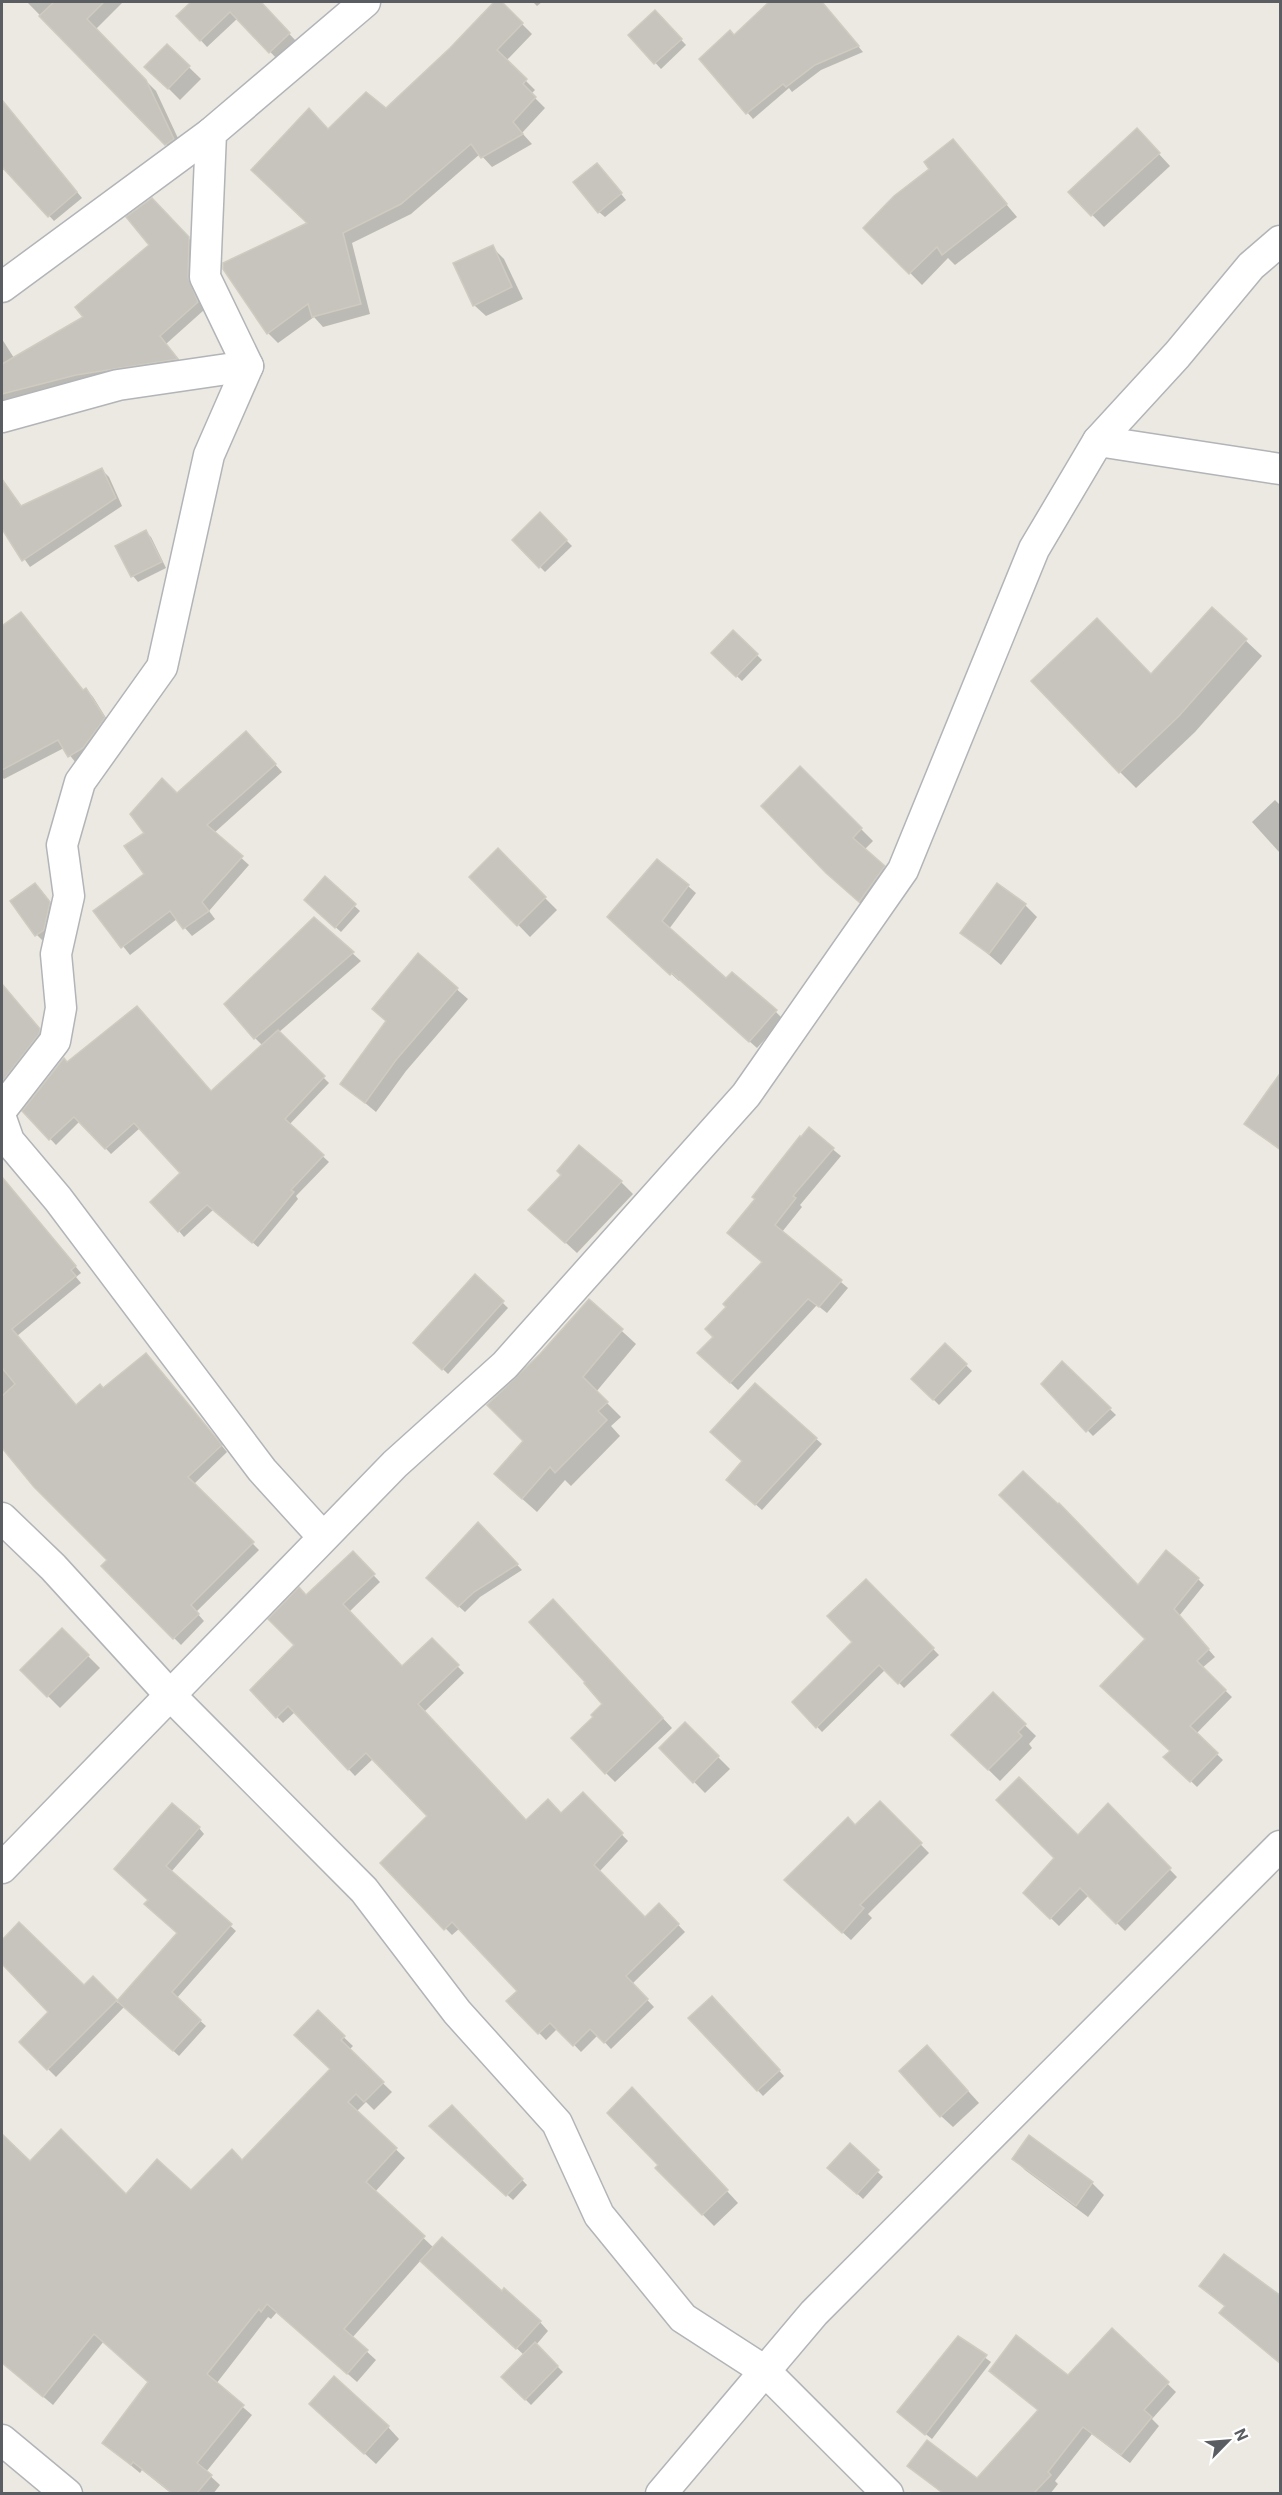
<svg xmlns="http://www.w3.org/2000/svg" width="1282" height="2495" viewBox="0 0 1282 2495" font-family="Roboto,sans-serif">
  <rect width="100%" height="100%" fill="#ebe9e1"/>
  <g fill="#0003">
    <path d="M27,2H123L95,30L156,91L183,149L176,154Z"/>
    <path d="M193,2H259L296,41L277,59L238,18L207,47L178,16Z"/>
    <path d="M496,2H500L532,34L506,61L535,90L531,94L545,108L522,133L532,144L492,167L480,154L411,214L352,243L370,314L323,327L314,317L278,343L268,333L224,268L309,224L329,131L386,110L451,49Z"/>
    <path d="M533,2H542L537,6Z"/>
    <path d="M772,2H807L813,8L821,2L863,52L821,70L792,92L789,88L753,119L701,59L734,37Z"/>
    <path d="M655,12L686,45L661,69L630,35Z"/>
    <path d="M167,46L201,79L180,100L147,67Z"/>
    <path d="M2,101L82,198L54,221L5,168L2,171Z"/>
    <path d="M953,141L1017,217L955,265L948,258L922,285L866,228L931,169Z"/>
    <path d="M1148,142L1170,166L1104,227L1070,192Z"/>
    <path d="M602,170L626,200L605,217L599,212Z"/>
    <path d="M152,200L196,246L204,310L166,344L184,366L2,403V339L14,358L85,318L151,245Z"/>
    <path d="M492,247L504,259L523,299L486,316L474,305Z"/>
    <path d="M102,470L109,477L122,506L30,567L2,527V479L22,507Z"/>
    <path d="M540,514L572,546L545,572L514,540Z"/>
    <path d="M145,532L151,537L166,568L138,582L133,576L117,546Z"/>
    <path d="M1212,609L1262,656L1195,732L1136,788L1120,772L1151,676Z"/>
    <path d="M21,614L84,691L86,689L93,697L111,726L76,763L64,748L4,779L2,777V628Z"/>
    <path d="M733,632L762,660L742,681L713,653Z"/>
    <path d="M254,741L282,772L214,833L249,865L209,911L215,919L192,936L177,919L130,955L95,911L146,874V833Z"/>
    <path d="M800,768L873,841L864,850L895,879L871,913L840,885Z"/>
    <path d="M1275,800L1280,805V853L1252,822Z"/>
    <path d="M498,851L557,910L530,937L472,877Z"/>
    <path d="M325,879L360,911L341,932L312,906Z"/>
    <path d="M688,886L696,893L669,929L726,980L776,1012L783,1019L757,1048L680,980L679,981L617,924Z"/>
    <path d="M41,890L55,909L49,935L42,940L37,935Z"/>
    <path d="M1025,905L1037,917L1001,965L962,932Z"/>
    <path d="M314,919L361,961L278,1033L329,1083L289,1125L329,1162L296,1196L298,1199L258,1247L213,1210L184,1237L179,1231L182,1173L140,1128L111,1154L80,1121L56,1145L24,1111L68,1064L212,1092L263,1046L255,1038Z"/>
    <path d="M418,956L468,999L406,1071L376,1112L342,1084L387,1022Z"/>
    <path d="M2,985L45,1037L2,1087Z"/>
    <path d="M1280,1107V1150L1246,1124Z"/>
    <path d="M809,1130L841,1156L800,1205L802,1207L782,1232L848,1288L827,1313L817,1305L738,1390L699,1353L714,1337L728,1307L764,1263L736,1240Z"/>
    <path d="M621,1182L633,1194L577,1253L542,1221Z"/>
    <path d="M2,1184L14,1193L81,1273L76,1277L81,1283L17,1336L76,1406L152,1361L227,1452L194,1484L259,1550L196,1612L204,1621L181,1645L103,1566L109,1560L2,1425Z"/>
    <path d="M475,1276L508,1308L448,1374L416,1343Z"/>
    <path d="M589,1301L636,1344L596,1392L621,1417L611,1426L620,1436L571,1486L565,1480L537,1512L510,1488L525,1441L541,1355Z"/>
    <path d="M945,1345L972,1371L939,1405L913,1379Z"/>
    <path d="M1062,1363L1116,1415L1093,1436L1043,1384Z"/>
    <path d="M755,1386L822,1444L762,1510L734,1485L744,1462Z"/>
    <path d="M478,1524L522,1570L480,1597L465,1612L434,1584Z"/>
    <path d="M352,1553L380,1582L349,1612L403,1668L432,1640L464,1673L424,1712L527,1822L562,1815L583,1795L628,1841L599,1872L645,1919L659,1905L685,1932L632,1984L654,2007L611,2049L598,2035L581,2052L558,2028L546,2040L508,2001L519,1991L460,1928L452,1935L382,1863L429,1816L373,1759L355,1776L295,1712L283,1723L252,1691L296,1645L306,1597Z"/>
    <path d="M1198,1579L1204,1585L1179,1616L1215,1657L1202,1668L1232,1697L1196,1734L1223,1760L1197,1787L1166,1757L1172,1751L1138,1587Z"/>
    <path d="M866,1581L939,1655L904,1688L886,1669L822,1732L794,1702L854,1642Z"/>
    <path d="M563,1611L672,1728L615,1782L606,1773L595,1717L604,1704Z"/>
    <path d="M62,1630L100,1668L60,1708L22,1670Z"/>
    <path d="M993,1694L1036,1736L1029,1744L1032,1748L1000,1781L953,1735Z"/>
    <path d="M685,1724L730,1769L705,1793L661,1748Z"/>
    <path d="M880,1803L929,1853L868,1914L872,1918L851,1940L795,1889Z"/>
    <path d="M199,1828L204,1834L171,1872L236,1931L176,1999L206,2026L179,2056L125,2006L56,2077L21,2042L50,2012L2,1962V1942L20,1924L84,1987L93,1978L118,2003L179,1933L150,1900L116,1868Z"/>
    <path d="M1137,1836L1177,1877L1125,1931L1089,1895L1059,1926L1025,1893L1078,1837Z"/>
    <path d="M717,2003L784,2076L763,2096L690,2018Z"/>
    <path d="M318,2013L353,2046L349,2050L392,2092L374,2110L366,2102L356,2112L405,2158L375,2192L434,2248L502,2293L540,2322L548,2331L536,2345L563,2372L531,2405L503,2377L524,2355L421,2260L352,2338L376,2360L357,2382L277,2312L271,2319L268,2317L216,2384L252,2415L206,2472L220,2485L213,2494H172L142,2470L140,2473L104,2443L149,2382L104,2341L53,2405L6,2365L20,2349L2,2335V2135L30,2163L126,2196L191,2192L243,2162L332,2069Z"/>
    <path d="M939,2059L979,2103L953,2127L941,2116Z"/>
    <path d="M644,2101L738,2203L714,2226L657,2168L660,2165Z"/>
    <path d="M452,2107L527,2185L513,2200L437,2132Z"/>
    <path d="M850,2146L883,2177L863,2199L835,2173Z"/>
    <path d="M1014,2158L1092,2183L1104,2195L1088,2217L1025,2170Z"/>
    <path d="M1112,2330L1176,2392L1152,2419L1159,2426L1130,2463L1092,2434L1055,2481L1058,2484L1050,2494H943L909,2466L977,2480L1039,2411L991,2371L1068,2377Z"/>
    <path d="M958,2338L991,2362L932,2439L904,2417Z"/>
    <path d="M323,2415L388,2427L399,2439L376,2464Z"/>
  </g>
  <g fill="#c7c4be" stroke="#cfcbc0" stroke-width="1.5">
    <path d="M54,2H104L87,19L146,80L174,139L165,145L39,16Z"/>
    <path d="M191,2H261L290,33L269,53L230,12L200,41L176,16Z"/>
    <path d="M494,2H502L523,23L497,50L527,79L523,84L536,97L513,122L523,134L481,158L471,144L401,204L343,233L361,304L312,317L308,304L267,334L223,269V263L307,223L251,170L309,108L328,129L366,92L386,108L450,48Z"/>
    <path d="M769,2H822L859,46L815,65L786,87L783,84L746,114L699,59L730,30L734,35Z"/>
    <path d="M655,10L682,39L654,64L628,35Z"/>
    <path d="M167,44L190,66L168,89L144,67Z"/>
    <path d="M2,100L77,192L48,217L2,167Z"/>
    <path d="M1137,128L1160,153L1091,216L1068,192Z"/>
    <path d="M953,139L1007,204L942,255L937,247L909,274L863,228L894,196L929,169L924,162Z"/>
    <path d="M597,163L622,193L598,213L573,182Z"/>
    <path d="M152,198L189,237L188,277L198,302L160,336L178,359L76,375L2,394V364L83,317L75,307L149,245L126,217Z"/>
    <path d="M493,245L512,287L473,306L453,263Z"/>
    <path d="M102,468L116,498L22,561L2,529V479L21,506Z"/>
    <path d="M540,512L567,540L539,568L512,540Z"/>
    <path d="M146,530L162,562L131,577L115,546Z"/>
    <path d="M1212,607L1247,639L1179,716L1119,773L1031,681L1097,618L1151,674Z"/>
    <path d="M21,612L83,690L86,688L105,718L83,748L68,757L58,740L2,770V626Z"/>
    <path d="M733,630L758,654L736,677L711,653Z"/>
    <path d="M246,731L276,764L207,825L243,856L202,902L209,911L183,929L170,911L121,948L93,911L144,874L124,846L144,833L130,814L162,778L177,793Z"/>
    <path d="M800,766L862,828L853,838L885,866L859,902L826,873L761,806Z"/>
    <path d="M498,848L546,897L517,926L469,877Z"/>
    <path d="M657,859L689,885L662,921L726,978L732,972L777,1010L749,1042L672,973L670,975L607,917Z"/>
    <path d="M325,876L356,904L335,928L304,900Z"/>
    <path d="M35,883L50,902L44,930L35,936L10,901Z"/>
    <path d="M997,883L1026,904L989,954L960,933Z"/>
    <path d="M314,917L354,952L254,1039L224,1004Z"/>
    <path d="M418,953L458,988L396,1060L365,1103L340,1084L386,1021L372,1009Z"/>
    <path d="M2,984L40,1029L39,1034L2,1082Z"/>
    <path d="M137,1006L211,1091L278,1030L325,1076L285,1119L324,1155L291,1190L294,1192L252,1243L207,1205L178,1232L150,1202L180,1173L134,1123L105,1149L74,1117L49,1140L22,1111L64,1058L67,1062Z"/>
    <path d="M1281,1072V1150L1244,1124Z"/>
    <path d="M809,1127L834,1148L793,1196L796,1198L775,1225L842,1280L819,1307L808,1299L730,1383L697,1353L713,1337L705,1329L726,1307L723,1304L762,1262L727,1233L755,1199L752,1197L800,1136L801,1137Z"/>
    <path d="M579,1145L622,1181L565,1243L528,1210L561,1175L557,1171Z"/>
    <path d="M2,1177L76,1266L71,1270L76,1276L12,1329L76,1405L100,1384L103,1388L146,1353L222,1445L188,1477L254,1542L191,1605L199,1614L173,1639L101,1566L107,1560L34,1487L2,1448V1396L15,1384L2,1368Z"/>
    <path d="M475,1274L504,1301L442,1370L413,1343Z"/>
    <path d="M589,1299L623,1329L583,1377L608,1402L598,1411L607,1420L555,1473L550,1467L522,1499L494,1474L523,1441L487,1405L540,1354Z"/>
    <path d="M945,1343L967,1364L933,1400L911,1379Z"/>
    <path d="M1062,1361L1111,1408L1086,1432L1041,1384Z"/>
    <path d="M755,1383L817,1438L755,1505L726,1480L742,1461L710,1432Z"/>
    <path d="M1023,1471L1058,1504L1059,1503L1138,1585L1166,1550L1199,1578L1174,1609L1209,1649L1197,1661L1226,1690L1190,1726L1218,1753L1190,1782L1163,1757L1170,1751L1100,1686L1145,1639L999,1495Z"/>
    <path d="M478,1522L518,1564L474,1592L458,1607L426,1578Z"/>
    <path d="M353,1551L375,1574L343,1604L402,1666L432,1638L459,1665L418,1704L526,1820L548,1799L561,1813L583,1792L623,1833L594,1865L645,1917L659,1903L679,1924L626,1976L648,1999L604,2043L590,2029L573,2046L550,2023L538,2034L506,2001L517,1991L452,1922L444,1930L380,1863L427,1816L366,1753L348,1770L288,1706L276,1718L250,1690L294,1645L268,1619L299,1587L306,1595Z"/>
    <path d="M866,1579L934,1648L898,1684L879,1665L816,1728L792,1702L852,1642L827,1616Z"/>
    <path d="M553,1599L663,1718L605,1774L571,1738L593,1717L591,1715L602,1704L584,1683L585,1682L529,1622Z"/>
    <path d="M62,1628L89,1655L47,1697L20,1670Z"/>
    <path d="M993,1692L1026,1724L1018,1732L1022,1736L988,1770L951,1735Z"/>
    <path d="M685,1722L719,1756L693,1783L659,1748Z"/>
    <path d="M1019,1777L1078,1835L1108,1803L1171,1868L1116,1924L1080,1888L1050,1919L1023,1893L1054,1858L996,1800Z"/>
    <path d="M880,1801L922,1843L860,1905L864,1908L842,1933L784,1880L848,1817L855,1825Z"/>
    <path d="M172,1803L200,1827L166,1866L232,1924L172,1992L201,2020L173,2051L117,2001L177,1933L144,1904L148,1900L114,1869Z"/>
    <path d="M19,1922L84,1985L93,1976L117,2000L47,2070L19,2042L48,2012L2,1964V1940Z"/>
    <path d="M712,1996L780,2070L757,2091L688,2018Z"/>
    <path d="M318,2010L345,2036L341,2040L384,2082L364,2102L356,2094L348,2102L397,2148L366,2182L425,2236L344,2329L368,2350L347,2374L267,2304L261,2312L259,2309L207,2374L244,2405L197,2463L212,2475L197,2493H172L133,2462L131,2465L102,2443L148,2382L94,2334L43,2397L2,2363V2134L30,2161L61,2129L126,2194L157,2159L191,2190L232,2149L242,2160L330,2069L294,2035Z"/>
    <path d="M927,2045L968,2091L940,2117L899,2071Z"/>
    <path d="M632,2087L728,2190L702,2215L655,2168L658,2165L607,2113Z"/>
    <path d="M452,2105L523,2179L506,2196L429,2126Z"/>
    <path d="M1029,2135L1093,2182L1076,2206L1012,2159Z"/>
    <path d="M850,2143L879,2170L857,2194L827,2168Z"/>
    <path d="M442,2237L502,2291L504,2288L541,2321L516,2349L420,2261Z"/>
    <path d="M1224,2254L1281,2296V2364L1219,2313L1225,2306L1199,2286Z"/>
    <path d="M1112,2328L1169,2382L1144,2410L1152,2417L1121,2455L1083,2427L1048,2472L1051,2475L1034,2493H943L907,2466L927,2440L977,2478L1038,2410L989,2371L1016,2335L1068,2375Z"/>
    <path d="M958,2336L987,2355L925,2435L897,2412Z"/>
    <path d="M535,2342L558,2366L525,2400L501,2377Z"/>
    <path d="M334,2376L389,2426L364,2454L309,2404Z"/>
  </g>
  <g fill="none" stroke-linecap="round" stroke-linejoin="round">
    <defs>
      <g id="minor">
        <path d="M2,287L211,133"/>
        <path d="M2,417L118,385L248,366"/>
        <path d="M1098,441L1280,469"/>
        <path d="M2,1109L55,1041L61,1008L56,954L69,896L62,845L80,782L162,667L209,455L248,366L205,277L211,133L365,2"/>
        <path d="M2,1121L9,1141L58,1199L262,1470L323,1537"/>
        <path d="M2,1518L53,1567L170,1695L364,1890L457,2012L557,2123L599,2215L683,2318L765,2371L888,2494"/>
        <path d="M2,1868L395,1464L505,1365L746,1095L903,870L1034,549L1098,441L1177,355L1251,266L1280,241"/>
        <path d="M2,2440L67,2494"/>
        <path d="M661,2494L814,2313L1280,1846"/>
      </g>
    </defs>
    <use href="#minor" stroke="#b2b4b8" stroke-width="33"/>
    <use href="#minor" stroke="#fff" stroke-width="30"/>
  </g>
  <rect width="1282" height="2495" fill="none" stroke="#5a5d61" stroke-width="6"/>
  <g transform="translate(1228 2441) rotate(65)" stroke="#ffffff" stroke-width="4.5" paint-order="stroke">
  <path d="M0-4.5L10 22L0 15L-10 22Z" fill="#5a5d61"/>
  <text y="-9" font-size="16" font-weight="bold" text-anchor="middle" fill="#5a5d61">N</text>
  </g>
</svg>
